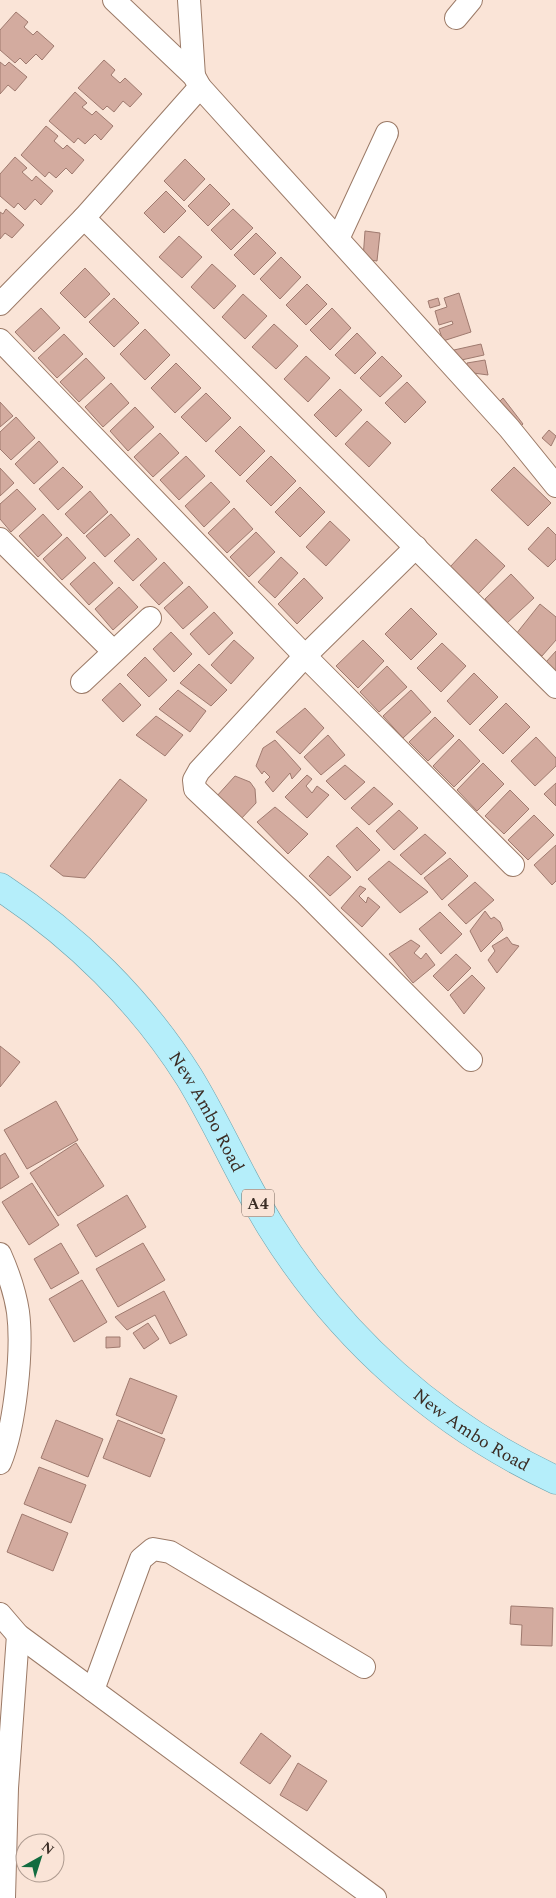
<svg xmlns="http://www.w3.org/2000/svg" width="556" height="1898" viewBox="0 0 556 1898" font-family="Spectral,serif">
  <rect width="100%" height="100%" fill="#fae4d7"/>
  <g fill="#d3ab9f" stroke="#9f7a6f">
    <path d="M16,12L28,22L24,27L33,35L37,31L54,46L42,60L36,54L26,64L20,58L15,63L0,50V30Z"/>
    <path d="M104,60L115,70L111,75L120,83L125,78L142,94L130,107L123,101L114,112L107,106L103,110L78,88Z"/>
    <path d="M0,62L5,66L9,62L27,77L15,91L8,85L0,94Z"/>
    <path d="M75,92L87,103L82,107L92,115L96,111L113,126L101,140L95,134L85,144L78,138L74,143L49,121Z"/>
    <path d="M46,126L58,136L54,141L63,149L67,145L84,160L72,174L66,168L56,178L49,172L45,177L21,155Z"/>
    <path d="M15,157L27,168L22,172L32,181L36,176L53,191L41,205L35,199L25,210L18,203L14,208L0,196V174Z"/>
    <path d="M185,159L205,179L184,201L164,181Z"/>
    <path d="M210,184L230,204L208,226L188,206Z"/>
    <path d="M166,191L186,211L164,233L144,213Z"/>
    <path d="M6,209L24,225L12,238L5,233L0,239V212L3,214Z"/>
    <path d="M233,209L253,228L231,250L211,230Z"/>
    <path d="M365,231L380,233L377,261L363,259Z"/>
    <path d="M256,233L276,253L254,275L234,255Z"/>
    <path d="M179,236L202,257L182,278L159,257Z"/>
    <path d="M281,257L301,277L280,299L260,279Z"/>
    <path d="M212,264L236,286L214,309L191,287Z"/>
    <path d="M85,268L110,294L85,318L60,293Z"/>
    <path d="M307,284L327,304L306,325L286,305Z"/>
    <path d="M459,293L471,332L443,341L439,329L453,324L452,321L439,325L435,311L447,307L444,298Z"/>
    <path d="M243,294L267,316L245,339L222,317Z"/>
    <path d="M114,298L139,323L114,347L89,322Z"/>
    <path d="M438,298L440,305L430,308L428,301Z"/>
    <path d="M41,308L60,328L34,352L15,332Z"/>
    <path d="M332,308L351,328L330,350L310,330Z"/>
    <path d="M274,324L298,346L276,369L252,347Z"/>
    <path d="M145,329L170,355L145,380L120,354Z"/>
    <path d="M357,333L376,353L355,374L335,355Z"/>
    <path d="M64,334L83,354L57,378L38,358Z"/>
    <path d="M481,344L484,355L457,361L454,350Z"/>
    <path d="M306,356L330,378L308,402L284,379Z"/>
    <path d="M382,356L402,376L380,397L360,378Z"/>
    <path d="M86,358L105,378L79,402L60,382Z"/>
    <path d="M485,360L488,375L466,372L467,363Z"/>
    <path d="M176,363L201,388L175,413L151,388Z"/>
    <path d="M407,382L426,402L405,423L385,403Z"/>
    <path d="M111,383L129,403L103,427L85,407Z"/>
    <path d="M340,389L362,410L336,437L314,415Z"/>
    <path d="M206,393L231,418L206,442L181,417Z"/>
    <path d="M503,398L523,424L517,430L496,405Z"/>
    <path d="M0,402L13,416L0,427Z"/>
    <path d="M135,407L154,427L128,451L110,431Z"/>
    <path d="M16,417L35,438L11,460L0,449V432Z"/>
    <path d="M367,421L391,443L369,467L345,444Z"/>
    <path d="M240,426L265,451L240,476L215,451Z"/>
    <path d="M549,430L556,436L551,446L542,438Z"/>
    <path d="M160,433L179,453L153,477L134,457Z"/>
    <path d="M39,441L58,462L34,484L15,464Z"/>
    <path d="M186,456L205,476L179,500L160,480Z"/>
    <path d="M271,456L296,481L271,506L246,481Z"/>
    <path d="M63,467L83,487L58,510L39,489Z"/>
    <path d="M514,467L551,503L528,526L491,490Z"/>
    <path d="M0,468L14,483L0,496Z"/>
    <path d="M211,482L230,502L204,527L185,506Z"/>
    <path d="M300,487L325,512L300,537L275,512Z"/>
    <path d="M17,489L36,509L11,532L0,519V504Z"/>
    <path d="M90,491L108,512L84,534L65,514Z"/>
    <path d="M234,508L253,529L227,553L208,533Z"/>
    <path d="M43,514L62,535L38,557L19,536Z"/>
    <path d="M111,514L130,535L105,557L86,536Z"/>
    <path d="M330,521L350,540L326,566L306,547Z"/>
    <path d="M548,527L556,535V559L548,567L528,549Z"/>
    <path d="M256,532L275,552L249,577L230,557Z"/>
    <path d="M67,537L86,558L62,580L43,559Z"/>
    <path d="M138,538L157,559L133,581L114,561Z"/>
    <path d="M476,539L505,566L478,594L450,567Z"/>
    <path d="M281,557L298,573L275,598L258,582Z"/>
    <path d="M94,562L113,583L89,605L70,584Z"/>
    <path d="M164,562L183,583L159,605L140,585Z"/>
    <path d="M511,574L534,598L507,623L485,599Z"/>
    <path d="M304,578L323,598L297,624L278,604Z"/>
    <path d="M189,586L208,607L183,629L164,608Z"/>
    <path d="M119,587L138,607L113,630L95,609Z"/>
    <path d="M540,604L556,617V640L542,656L516,634Z"/>
    <path d="M411,608L437,634L411,660L385,634Z"/>
    <path d="M214,612L233,633L209,655L190,634Z"/>
    <path d="M171,632L192,654L174,672L153,649Z"/>
    <path d="M234,640L254,658L231,684L211,665Z"/>
    <path d="M363,640L384,661L358,688L336,666Z"/>
    <path d="M442,643L466,666L441,692L417,668Z"/>
    <path d="M556,651V672L546,662Z"/>
    <path d="M145,657L167,680L149,697L127,675Z"/>
    <path d="M199,664L227,690L211,706L180,683Z"/>
    <path d="M387,666L407,687L379,712L360,692Z"/>
    <path d="M474,673L498,697L470,725L447,701Z"/>
    <path d="M120,683L141,705L123,722L102,700Z"/>
    <path d="M178,690L206,711L190,732L159,709Z"/>
    <path d="M411,690L431,712L403,738L383,716Z"/>
    <path d="M506,703L530,727L503,754L479,730Z"/>
    <path d="M305,708L324,728L300,754L276,732Z"/>
    <path d="M156,716L183,735L165,756L136,735Z"/>
    <path d="M435,717L454,736L428,761L409,742Z"/>
    <path d="M328,735L345,755L321,775L304,757Z"/>
    <path d="M536,737L556,758V766L535,786L511,761Z"/>
    <path d="M459,739L480,761L454,787L433,766Z"/>
    <path d="M275,740L301,769L292,779L290,773L273,792L265,782L270,777L264,771L262,774L256,766L263,748Z"/>
    <path d="M483,763L504,784L477,811L457,790Z"/>
    <path d="M345,765L365,782L345,800L326,781Z"/>
    <path d="M307,775L312,779L306,786L312,793L317,786L329,795L307,818L285,797Z"/>
    <path d="M235,776L250,782L255,789L256,803L240,820L216,797Z"/>
    <path d="M120,779L147,800L85,878L63,876L50,866Z"/>
    <path d="M556,783V806L544,794Z"/>
    <path d="M374,787L393,804L369,825L351,808Z"/>
    <path d="M510,790L529,809L504,834L485,816Z"/>
    <path d="M275,807L308,834L288,854L257,822Z"/>
    <path d="M399,810L418,828L394,850L376,831Z"/>
    <path d="M534,815L554,835L528,860L508,840Z"/>
    <path d="M357,827L380,850L357,871L336,846Z"/>
    <path d="M425,834L446,853L421,875L400,855Z"/>
    <path d="M556,845V881L552,885L534,865Z"/>
    <path d="M328,856L351,877L330,896L309,876Z"/>
    <path d="M450,858L468,876L442,900L424,878Z"/>
    <path d="M389,861L428,892L400,913L368,879Z"/>
    <path d="M475,882L494,900L466,924L448,905Z"/>
    <path d="M360,886L366,889L359,896L366,903L368,897L380,907L362,927L341,908Z"/>
    <path d="M485,911L491,919L494,917L500,922L503,930L481,952L470,931Z"/>
    <path d="M440,912L462,934L441,954L419,929Z"/>
    <path d="M507,937L512,944L519,946L497,973L488,960L495,951L492,946Z"/>
    <path d="M411,940L420,946L414,953L421,959L426,953L435,965L413,983L389,954Z"/>
    <path d="M456,954L471,968L448,991L433,976Z"/>
    <path d="M472,975L485,988L464,1014L450,995Z"/>
    <path d="M0,1046L20,1062L0,1087Z"/>
    <path d="M56,1101L78,1140L27,1169L4,1130Z"/>
    <path d="M76,1143L104,1186L58,1216L30,1173Z"/>
    <path d="M5,1153L19,1177L0,1189V1156Z"/>
    <path d="M32,1183L59,1225L29,1245L2,1202Z"/>
    <path d="M127,1195L146,1227L96,1257L77,1225Z"/>
    <path d="M61,1243L79,1273L51,1289L34,1259Z"/>
    <path d="M143,1243L165,1280L118,1307L96,1269Z"/>
    <path d="M82,1280L107,1322L74,1342L49,1299Z"/>
    <path d="M164,1291L187,1335L170,1344L155,1315L127,1330L115,1317Z"/>
    <path d="M148,1323L159,1339L144,1349L133,1333Z"/>
    <path d="M106,1337H120V1347L106,1348Z"/>
    <path d="M130,1378L177,1396L162,1434L116,1415Z"/>
    <path d="M56,1420L103,1439L88,1477L41,1458Z"/>
    <path d="M118,1420L165,1439L150,1477L103,1458Z"/>
    <path d="M39,1467L86,1485L71,1523L24,1504Z"/>
    <path d="M22,1514L68,1533L53,1571L7,1552Z"/>
    <path d="M511,1606L553,1608L552,1646L521,1645L522,1625L510,1624Z"/>
    <path d="M261,1733L291,1756L270,1784L240,1763Z"/>
    <path d="M298,1763L327,1781L307,1811L280,1795Z"/>
  </g>
  <g fill="none" stroke-linecap="round" stroke-linejoin="round">
    <defs>
      <g id="minor">
        <path d="M114,0L194,76L200,87L509,428L556,486"/>
        <path d="M189,0L194,76"/>
        <path d="M456,18L471,0"/>
        <path d="M84,218L556,687"/>
        <path d="M338,239L387,133"/>
        <path d="M0,304L84,218L200,87"/>
        <path d="M0,340L305,656L513,865"/>
        <path d="M0,539L113,651"/>
        <path d="M416,547L305,656L199,771L194,780L195,789L306,894L471,1060"/>
        <path d="M82,682L150,618"/>
        <path d="M0,1254C8,1272 15,1292 18,1312C23,1351 15,1427 0,1463"/>
        <path d="M0,1614L18,1635L375,1898"/>
        <path d="M93,1690L141,1559L153,1549L170,1552L364,1667"/>
        <path d="M4,1898L7,1788L18,1635"/>
      </g>
      <g id="major">
        <path id="s1" d="M0,887C75,936 141,1001 189,1077C219,1126 241,1179 271,1227C340,1338 438,1425 556,1480"/>
      </g>
    </defs>
    <use href="#minor" stroke="#9b7a67" stroke-width="24"/>
    <use href="#major" stroke="#6aa3ae" stroke-width="29"/>
    <use href="#minor" stroke="#fff" stroke-width="22"/>
    <use href="#major" stroke="#b5eefa" stroke-width="28"/>
  </g>
  <g text-anchor="middle" stroke-width="5" stroke-linejoin="round" paint-order="stroke">
    <rect fill="#fae4d7" stroke="#74645a" stroke-width="1" x="242" y="1189.5" width="32" height="27" rx="4"/>
    <g font-size="16" font-weight="bold" fill="#3b2d25">
      <text x="258" y="1209">A4</text>
    </g>
    <g font-size="18" fill="#3b2d25" stroke="#fae4d7">
      <text dy="6" stroke="none"><textPath href="#s1" startOffset="309">New Ambo Road</textPath></text>
      <text dy="6" stroke="none"><textPath href="#s1" startOffset="729">New Ambo Road</textPath></text>
    </g>
  </g>
  <g transform="translate(40 1858) rotate(39)"><circle r="24" fill="#fae4d7" stroke="#ae9b90"/>
  <path d="M0-4L9 19L0 12L-9 19Z" fill="#126c40"/>
  <text y="-8" font-size="14" font-weight="bold" text-anchor="middle" fill="#3b2d25">N</text>
  </g>
</svg>
